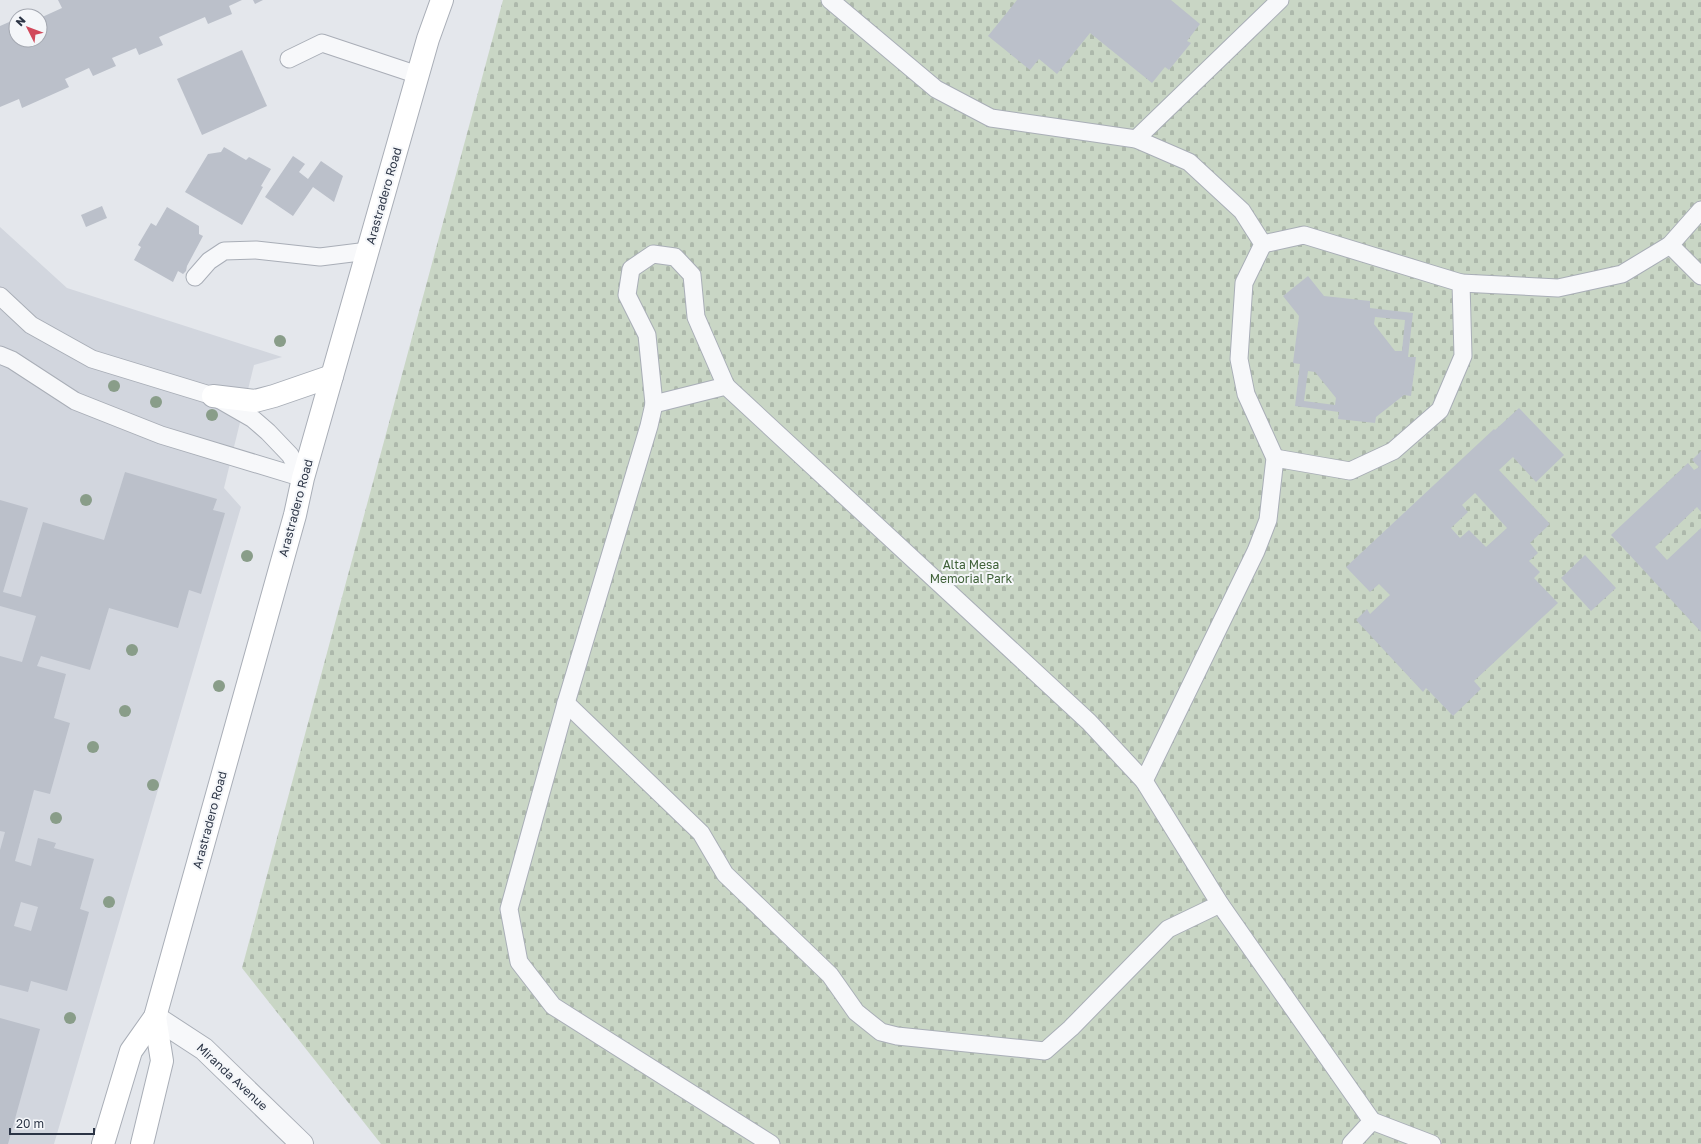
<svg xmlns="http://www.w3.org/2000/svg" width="1701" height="1144" viewBox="0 0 1701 1144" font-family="'Golos Text',sans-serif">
  <defs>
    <pattern id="cemetery-stones" width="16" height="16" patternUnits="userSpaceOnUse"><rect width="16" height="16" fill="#c9d6c5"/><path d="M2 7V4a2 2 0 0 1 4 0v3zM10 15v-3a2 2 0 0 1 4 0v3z" fill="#adb8ab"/></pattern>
  </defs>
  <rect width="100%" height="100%" fill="#e4e7ec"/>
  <path fill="#d2d6de" d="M0,227L67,288L282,357L254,365L224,488L241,507L54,1144H0Z"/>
  <path fill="url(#cemetery-stones)" d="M503,0H1701V1144H381L242,968Z"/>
  <g fill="#bbc0ca" fill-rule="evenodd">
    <path d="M58,0H242L229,6L232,14L208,24L205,17L159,37L163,45L139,55L136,48L112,58L116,66L93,76L89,68L65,79L69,87L22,108L19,99L0,107V26L16,19V40H40V18L62,8Z"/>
    <path d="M253,0H263L255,4Z"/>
    <path d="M1017,0H1171L1200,24L1187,41L1191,43L1169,70L1165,67L1152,83L1090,33L1057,74L1039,59L1030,70L988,36Z"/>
    <path d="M35,10L38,16H23Z"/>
    <path d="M242,50L267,106L202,135L177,79Z"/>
    <path d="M224,147L246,160L249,157L271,169L261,186L263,187L242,225L185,192L208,154L221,152Z"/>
    <path d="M293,156L305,164L299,172L308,179L321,161L343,176L334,202L313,187L293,216L265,197Z"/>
    <path d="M102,206L107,218L86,227L81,215Z"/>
    <path d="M167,207L199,226V234L203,236L187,266L186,271L183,274L178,271L173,282L134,260L141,247L138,245L151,223L156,226Z"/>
    <path d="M1308,276L1324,296L1370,301V308L1413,313L1408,357H1416L1411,396L1404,395L1376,417L1375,423L1338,419L1339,412L1295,406L1300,364L1293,363L1299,316L1283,296ZM1375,317L1405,320L1402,351H1395L1374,324ZM1308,371L1315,372L1336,398L1335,405L1304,401Z"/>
    <path d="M1519,408L1564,455L1536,482L1513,457L1499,470L1550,524L1530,543L1538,553L1529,561L1540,572L1534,578L1558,603L1474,681L1481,689L1453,716L1426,688L1423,692L1356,620L1367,609L1370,614L1390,595L1379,584L1370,592L1346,567L1494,429L1495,430ZM1475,493L1507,528L1486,547L1469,530L1460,538L1451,528L1468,512L1462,505Z"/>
    <path d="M1701,451V512L1697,507L1655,547L1667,560L1701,528V632L1611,535L1688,463L1694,470L1699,467L1692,460Z"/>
    <path d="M125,472L217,499L213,510L225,513L201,594L189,590L178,628L109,608L90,670L41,656L37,666L66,674L54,718L70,723L50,794L34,790L15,861L31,866L38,838L56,843L54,848L94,859L80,909L89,912L67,991L31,981L28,992L0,985V850L5,832L0,831V656L22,662L36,616L0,606V500L28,508L3,592L21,597L43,522L104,540ZM21,902L38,907L31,931L14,926Z"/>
    <path d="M1585,555L1616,588L1591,611L1561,578Z"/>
    <path d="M0,1018L40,1029L8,1144H0Z"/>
  </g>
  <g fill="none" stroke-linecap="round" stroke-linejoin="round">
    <defs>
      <g id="service">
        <path d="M289,59L322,43L418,75"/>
        <path d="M1136,139L1280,0"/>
        <path d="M1263,244L1304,235L1461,283L1463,356L1440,410L1393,451L1350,471L1275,458"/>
        <path d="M1670,245L1701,276"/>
        <path d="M195,277L209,261L224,251L256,250L320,257L368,251"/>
        <path d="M1461,283L1558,288L1622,274L1670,245L1701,210"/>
        <path d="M0,296L31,325L92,359L213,396L253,419L268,432L290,455L303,478"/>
        <path d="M0,355L12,360L75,401L161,435L303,478"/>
        <path d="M654,404L647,335L627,295L631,269L653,254L675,257L692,275L696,317L726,386"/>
        <path d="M566,703L701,833L725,874L830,975L856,1012L881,1032L897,1036L1045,1051L1071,1028L1168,929L1220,904"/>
        <path d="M1144,781L1220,904L1372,1121"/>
        <path d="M771,1144L553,1006L519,962L509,909L566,703L649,426L654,404L726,386L1089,722L1144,781L1256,551L1268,520L1275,458L1246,394L1239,359L1244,283L1263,244L1242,211L1189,162L1136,139L991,118L936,89L830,0"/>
        <path d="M1351,1144L1372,1121L1432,1144"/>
      </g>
      <path id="minor" d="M155,1017L204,1049L302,1144"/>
      <g id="secondary">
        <path d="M213,396L255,401L274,396L332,376"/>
        <path d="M103,1144L131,1051L155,1017L295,515L303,478L428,39L442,0"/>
        <path d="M142,1144L162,1061L155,1017"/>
      </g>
    </defs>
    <use href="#service" stroke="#a9aeb7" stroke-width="19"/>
    <use href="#minor" stroke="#a9aeb7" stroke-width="24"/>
    <use href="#secondary" stroke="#a9aeb7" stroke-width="24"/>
    <use href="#service" stroke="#f7f8fa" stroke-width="17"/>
    <use href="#minor" stroke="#f7f8fa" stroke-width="22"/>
    <use href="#secondary" stroke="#fff" stroke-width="22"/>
  </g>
  <g fill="#899d89">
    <circle cx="280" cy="341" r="6"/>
    <circle cx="114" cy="386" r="6"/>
    <circle cx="156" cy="402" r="6"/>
    <circle cx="212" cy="415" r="6"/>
    <circle cx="86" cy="500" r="6"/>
    <circle cx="247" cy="556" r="6"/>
    <circle cx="132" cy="650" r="6"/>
    <circle cx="219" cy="686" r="6"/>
    <circle cx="125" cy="711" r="6"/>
    <circle cx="93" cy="747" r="6"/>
    <circle cx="153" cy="785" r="6"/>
    <circle cx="56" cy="818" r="6"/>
    <circle cx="109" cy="902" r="6"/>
    <circle cx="70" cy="1018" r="6"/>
  </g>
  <g text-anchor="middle" stroke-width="4" stroke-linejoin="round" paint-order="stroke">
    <g font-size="12" fill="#2b3445" stroke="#f4f6f9">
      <text transform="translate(384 196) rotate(-74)" y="4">Arastradero Road</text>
      <text transform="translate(296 508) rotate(-75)" y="4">Arastradero Road</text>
      <text transform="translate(210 820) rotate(-75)" y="4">Arastradero Road</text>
      <text transform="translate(232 1077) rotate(43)" y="4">Miranda Avenue</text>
    </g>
    <g font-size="12" fill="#3f6138" stroke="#f4f6f9">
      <text x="971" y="569">Alta Mesa<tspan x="971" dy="14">Memorial Park</tspan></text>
    </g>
  </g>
  <g transform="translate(28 28) rotate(312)"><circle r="19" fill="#f4f6f9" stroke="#a4a8b1"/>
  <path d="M0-3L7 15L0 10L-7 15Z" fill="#d1495b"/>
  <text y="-6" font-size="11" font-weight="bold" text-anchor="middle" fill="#2b3445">N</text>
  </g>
  <path d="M10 1128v6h84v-6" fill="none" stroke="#2b3445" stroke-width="2"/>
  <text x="16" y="1128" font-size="12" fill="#2b3445" stroke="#f4f6f9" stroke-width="3" paint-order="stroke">20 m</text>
</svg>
